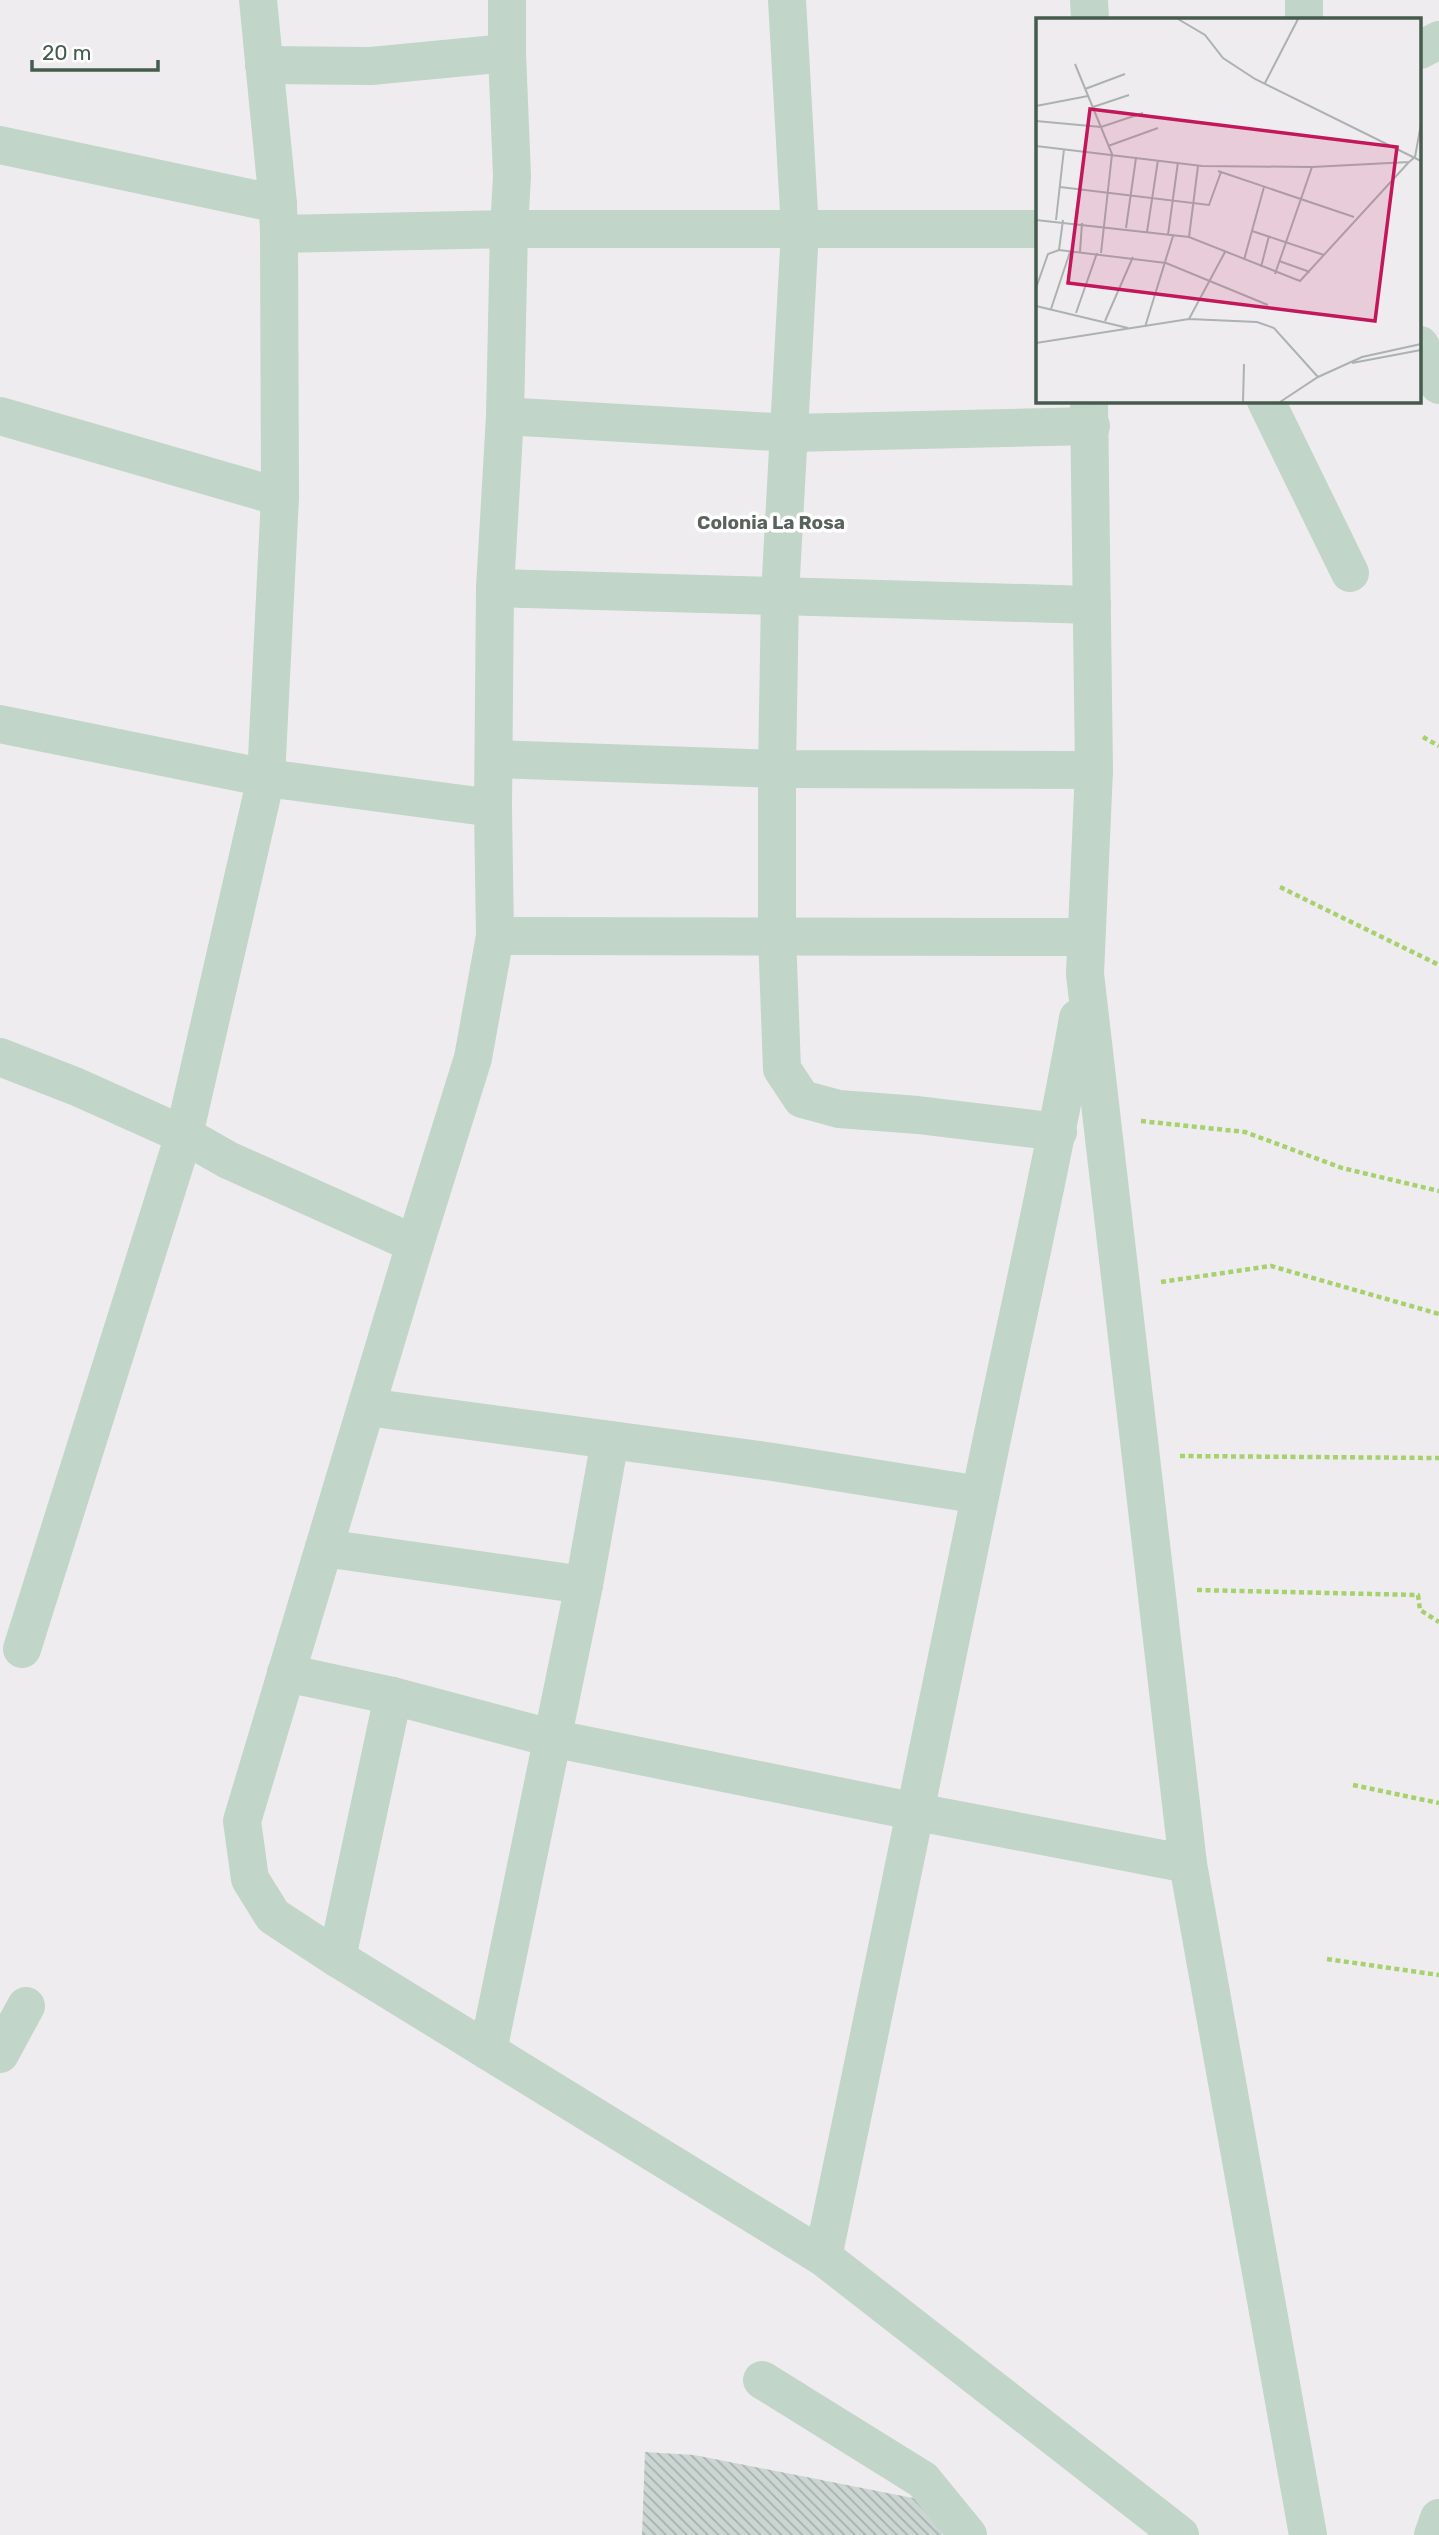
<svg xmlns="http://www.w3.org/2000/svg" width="1439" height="2535" viewBox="0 0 1439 2535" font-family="Rubik,sans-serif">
  <defs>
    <pattern id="building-back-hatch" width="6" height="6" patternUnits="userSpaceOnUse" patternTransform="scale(1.75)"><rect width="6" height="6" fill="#cbd5d1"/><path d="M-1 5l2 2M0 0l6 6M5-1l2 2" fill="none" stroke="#a6b0ac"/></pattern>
  </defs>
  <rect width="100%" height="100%" fill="#efecf0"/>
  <path fill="url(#building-back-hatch)" d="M645,2452L694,2455L928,2501L943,2527L942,2535H642Z"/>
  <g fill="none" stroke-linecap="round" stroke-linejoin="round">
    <g stroke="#a7d16d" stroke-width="4.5" stroke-dasharray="5 3.5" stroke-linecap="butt">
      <path d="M1423,737L1439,746"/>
      <path d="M1280,887L1439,965"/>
      <path d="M1141,1121L1245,1132L1342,1168L1439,1191"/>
      <path d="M1161,1282L1271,1266L1439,1314"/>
      <path d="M1180,1456L1439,1458"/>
      <path d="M1197,1590L1418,1595L1420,1610L1439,1622"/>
      <path d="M1353,1785L1439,1803"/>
      <path d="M1327,1959L1439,1975"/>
    </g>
    <g stroke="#c2d5c9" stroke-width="38">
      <path d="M507,0V53L512,176L509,229L505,416L495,588L493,808L495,936L473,1058L415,1244L242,1821L250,1879L273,1916L337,1958L823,2257L1180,2535"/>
      <path d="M787,0L800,230L780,595L777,769V935L782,1069L802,1099L839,1109L918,1115L1058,1132"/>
      <path d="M1089,0L1090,19"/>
      <path d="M1304,0V19"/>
      <path d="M1420,50L1439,40"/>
      <path d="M264,65L371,66L507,53"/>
      <path d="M0,145L278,204"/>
      <path d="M279,234L509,229H1038"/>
      <path d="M1420,345L1439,385"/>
      <path d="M1089,401L1094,770L1085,974L1188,1864L1308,2535"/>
      <path d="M1266,401L1350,573"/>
      <path d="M0,416L280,497"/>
      <path d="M505,416L790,433L1091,426"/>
      <path d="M495,588L1092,605"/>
      <path d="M0,724L266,778L493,808"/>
      <path d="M494,759L777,769L1094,770"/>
      <path d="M495,936L1086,937"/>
      <path d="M0,1057L77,1087L184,1135L228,1160L415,1244"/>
      <path d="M367,1407L773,1462L980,1495"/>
      <path d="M324,1548L584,1585"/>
      <path d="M22,1649L184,1135L266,778L280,497L279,234L278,204L258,0"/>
      <path d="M286,1673L393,1696L551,1738L917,1812L1188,1864"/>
      <path d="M337,1958L393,1696"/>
      <path d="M488,2051L584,1585L610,1440"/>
      <path d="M0,2054L26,2006"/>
      <path d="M823,2257C876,2004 928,1751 980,1497C1012,1337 1050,1179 1078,1018"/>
      <path d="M762,2380L923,2480L968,2535"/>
      <path d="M1433,2535L1439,2518"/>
    </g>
  </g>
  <g text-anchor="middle" stroke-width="7" stroke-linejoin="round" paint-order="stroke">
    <g font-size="19" font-weight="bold" fill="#59625d" stroke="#fff">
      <text x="771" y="529">Colonia La Rosa</text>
    </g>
  </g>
  <g transform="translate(1036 18)">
    <rect width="385" height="385" fill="#efecf0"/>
    <path fill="none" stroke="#abb2af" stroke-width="2" d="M142,1L169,17L187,40L219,61L385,143M39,46L76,136L65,235M229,65L262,1M49,71L89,56M0,88L52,78M57,89L93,77M0,103L65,109L107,95M0,128L166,148L276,149L373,144L379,139M72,128L122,110M379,139L385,106M182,153L318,199M24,169L173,187L185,154M0,202L153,219L264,263L373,144M20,202L28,131M90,210L100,140M216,213L288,237M111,214L122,142M132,217L142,144M153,219L162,148M23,232L27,202M44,234L46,205M208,242L228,169M243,243L274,254M225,249L233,218M239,256L276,149M0,270L12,236L23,232L130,245L232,287M0,288L92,310M15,291L34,234M40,295L61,235M153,301L189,234M69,303L97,239M109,309L137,218M0,325L153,301L221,304L238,310L282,359M316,345L385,332M207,384L208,346M244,384L282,359L326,339L385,326"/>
    <path fill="#c2185b" fill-opacity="0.15" stroke="#c2185b" stroke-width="3.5" d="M54,91L361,129L339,303L32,265Z"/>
    <rect width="385" height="385" fill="none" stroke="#445b4d" stroke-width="3.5"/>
  </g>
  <path d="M32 60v10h126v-10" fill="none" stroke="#445b4d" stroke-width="3.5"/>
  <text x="42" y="60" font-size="21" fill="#445b4d" stroke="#ffffff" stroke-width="5" paint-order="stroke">20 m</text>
</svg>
